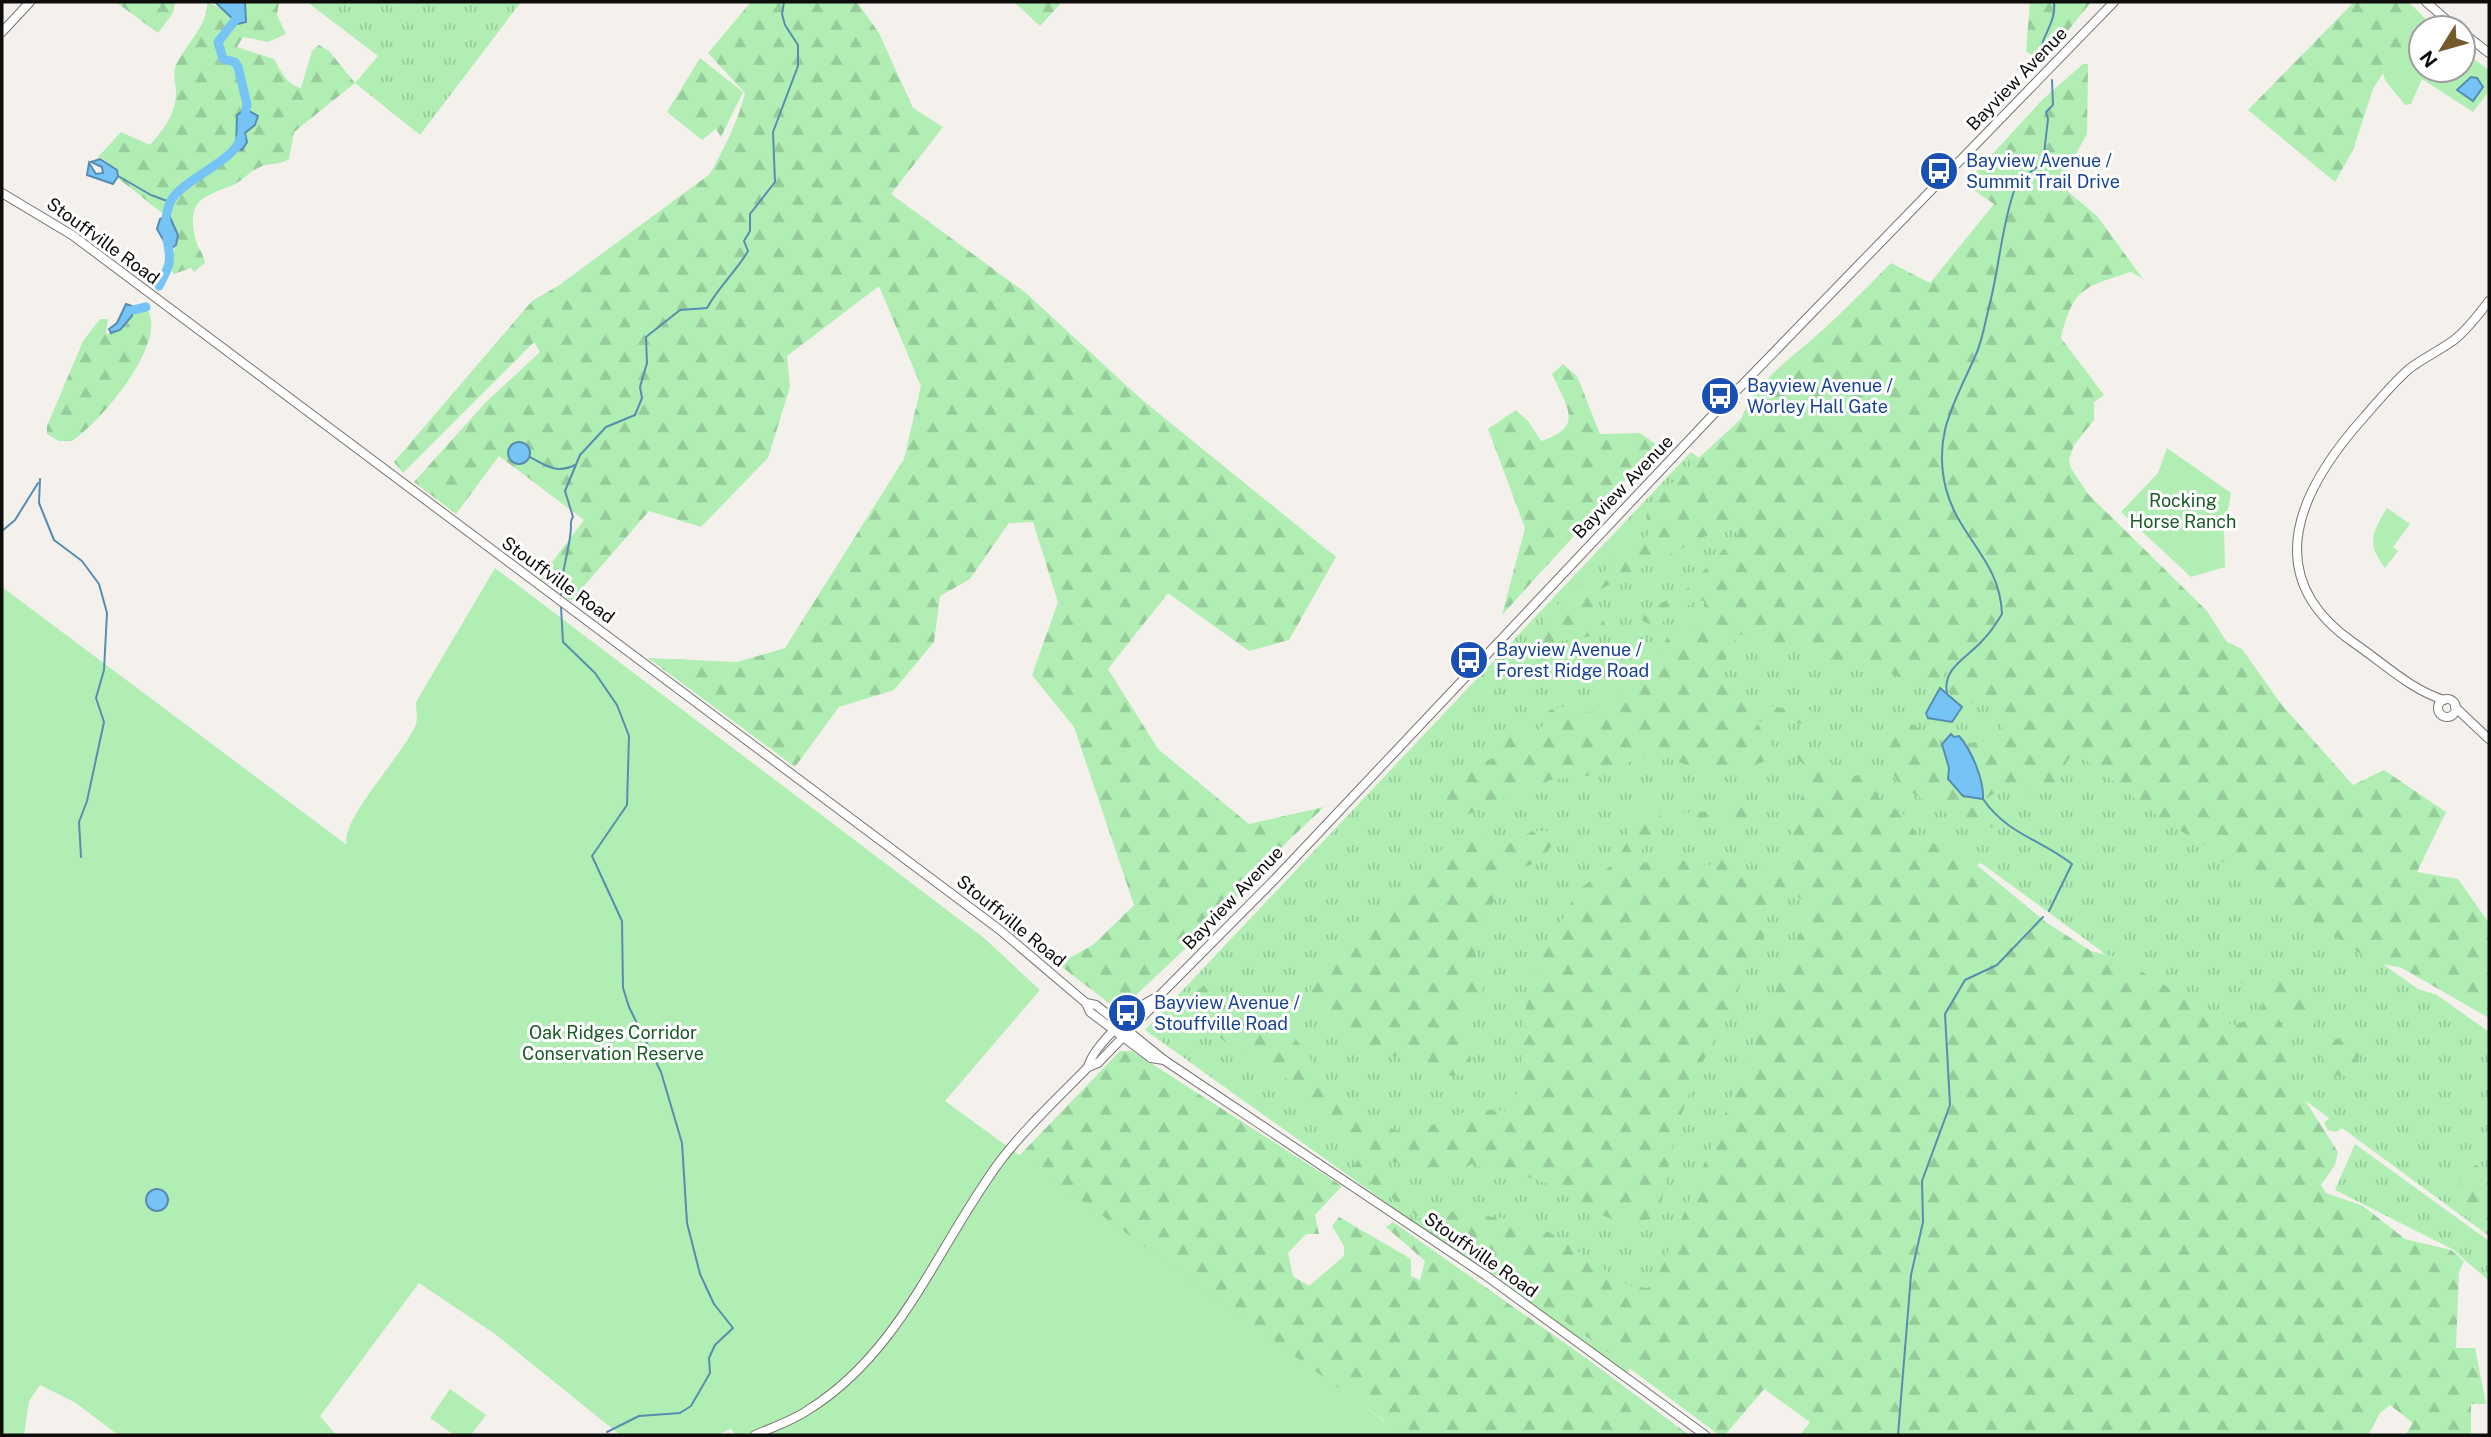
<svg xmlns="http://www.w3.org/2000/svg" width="2491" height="1437" viewBox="0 0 2491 1437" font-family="'Public Sans',sans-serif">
  <defs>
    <pattern id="grass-tufts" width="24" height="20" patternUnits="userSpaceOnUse" patternTransform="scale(1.75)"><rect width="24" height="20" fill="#b0eeb4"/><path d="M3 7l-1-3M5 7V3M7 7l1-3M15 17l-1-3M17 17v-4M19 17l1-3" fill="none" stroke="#96cb9a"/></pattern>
    <pattern id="forest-firs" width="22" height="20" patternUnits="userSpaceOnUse" patternTransform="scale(1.75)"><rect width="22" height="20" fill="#b0eeb4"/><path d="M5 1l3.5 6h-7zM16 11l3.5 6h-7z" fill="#96cb9a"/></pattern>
  </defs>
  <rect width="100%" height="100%" fill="#f4f1ed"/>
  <g fill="url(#grass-tufts)">
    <path d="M307,2H521L420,135L355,83L378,56Z"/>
    <path d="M1691,452L2045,725L2418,989L2437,995L2489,1032V1236L2342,1128L2336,1132L2328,1130L2324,1123L2329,1118L1981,863L1787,974L1627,1375L1145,1030Z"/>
    <path d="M2355,1144L2489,1241V1281L2452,1249L2335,1190Z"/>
  </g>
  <g fill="url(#forest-firs)" fill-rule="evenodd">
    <path d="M116,2H175L173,13L158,33Z"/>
    <path d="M207,2L229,12L244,2H279L277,15L286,34L268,42L243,37L237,47L274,59C281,71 286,84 301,88L312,51L319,45L329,51L355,83L294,132L289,159C279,166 268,162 258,168C249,172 243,180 235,184C207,197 186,196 195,238C197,247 203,252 205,263L194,272L191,268L174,274L169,268L179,234L172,229L169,217C149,205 135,189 115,177L118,173L105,160L98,157L121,132L150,145C164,129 176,114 176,92C176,83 172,73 176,65C185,46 209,24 207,2Z"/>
    <path d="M751,2H857L879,33L913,108L943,127L891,194L1026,293L1141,399L1336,557L1289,640L1249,651L1168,593L1108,669L1158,749L1249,824L1324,807L1287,842L1217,919L1135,996L1109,1003L1058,964L1093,945L1134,905L1074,727L1032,675L1058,602L1033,522L1009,523L970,579L940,596L934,642L894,690L839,707L795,767L648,658L737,662L785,648L904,459L921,386L879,286L787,356L790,387L768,458L701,527L649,511L571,601L540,578L584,520L499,456L456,514L414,482L486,402L540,352L534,342L403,473L394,462L532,301L558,286L710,174C724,148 738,122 745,93L708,53Z"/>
    <path d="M1014,2H1062L1040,26Z"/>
    <path d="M2030,2H2091L2042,63L2026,51Z"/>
    <path d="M2354,2H2407L2414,7L2399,62L2383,73L2373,89L2353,150L2335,182L2248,110Z"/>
    <path d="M700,58L743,92L721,137L716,129L702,140L667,112Z"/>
    <path d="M2083,64H2088L2087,134L2059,184L2097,216L2143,279L2131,272C2084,287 2073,288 2061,338L2104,395L2094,402V420L2074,445L2069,459L2071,468L2088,494L2207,611L2227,642L2242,649L2281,704L2353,785L2384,770L2446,812L2417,872L2458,879L2489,923V1018L2402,968L2372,962L2251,877L2221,861L2205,845L2165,822L2074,750L2048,794L2036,779L2022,800C2007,790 1999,789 1984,800L1996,815L2009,823L2002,827L1972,828L1899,785L1881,749L1887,720L1898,715L1939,741C1937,755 1949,766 1947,782H1952L1956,791L1964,795L1963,744L2005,738L2000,707C1982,703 1956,706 1947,690L1961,679L1960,669L1944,672L1934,693L1885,671L1849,665L1810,650L1764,646L1741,634C1732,641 1728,652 1725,663C1724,668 1721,674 1721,679C1725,707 1792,708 1812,711L1805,724L1755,721L1774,748L1763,762L1745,769L1701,770L1659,755L1640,756L1610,773L1551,780L1466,815L1451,814L1442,807L1441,797L1450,781L1463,768L1494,758L1509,736L1535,734L1545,723L1549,710L1569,706L1578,712H1591L1660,660L1666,639L1694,622L1704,611V601L1697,600L1656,626L1644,622L1638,614L1684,592L1739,533L1730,518L1728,525L1591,594L1609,633L1545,644L1537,637C1545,612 1582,576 1608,570L1617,539L1642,541L1652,530L1646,518L1649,504L1741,419C1755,382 1789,360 1817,335C1843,312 1867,287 1891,263L1930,283L1994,204L1965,184L2043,99Z"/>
    <path d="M136,308L147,309C169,342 100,423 72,441H59L47,434V426L83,341L100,319H108L106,334C121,331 131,322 136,308Z"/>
    <path d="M1563,364L1577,376L1600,434L1640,433L1657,445L1502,615L1525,528L1488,429L1516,410L1528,421L1541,441C1585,427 1567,407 1552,374Z"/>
    <path d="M1807,749L1856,776L1866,771L1879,798L1910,819L1915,834L1932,843L1955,847L2047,923L2091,951L2116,957L2168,987L2215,1021L2236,1025L2251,1018L2262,1007L2263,1000L2235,978L2232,968L2235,965L2260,980L2289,978L2318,1015L2316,1022L2304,1032L2287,1011L2279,1009L2276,1014L2288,1036L2290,1077L2338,1152L2335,1165L2321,1185L2326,1193L2363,1206L2405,1239L2451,1250L2464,1261L2459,1272L2456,1348H2475L2486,1404H2471V1435H2405L2413,1423L2390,1405L2380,1413L2368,1435H1800L1810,1422L1764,1389L1725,1435H1719L1601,1347L1351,1169L1365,1151L1363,1145L1339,1135L1294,1083L1234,1049L1186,1009L1184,1003L1214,976L1230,1014L1237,1015L1257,999L1298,1042L1341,1103L1397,1131L1409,1135L1455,1115L1479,1109L1511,1111L1519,1085L1526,1007L1536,970L1578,890L1615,863L1626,844L1628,828L1640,804L1660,815L1662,825L1646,840L1637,863L1678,859L1707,866L1728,858L1758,889L1766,869L1784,862L1795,864L1799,859C1781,834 1800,803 1809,778L1805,766L1796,757ZM1779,897H1798L1811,906L1655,1283L1647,1288L1627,1285L1553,1234L1522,1222L1458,1211L1438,1212L1419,1202L1397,1179L1370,1172L1378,1157C1413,1166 1439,1185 1471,1164C1501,1172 1533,1176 1561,1189C1569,1193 1575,1200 1583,1205C1607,1220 1633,1229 1659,1215L1676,1129L1698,1071L1735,1001L1750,954L1756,945L1764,944V917Z"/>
    <path d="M1733,801L1755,804L1752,822L1744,826L1722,818L1680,823V813L1716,811Z"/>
    <path d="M1533,831H1551L1559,835L1541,861L1511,872C1495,904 1472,925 1476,964C1477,975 1483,985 1483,997L1462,1014L1457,1030C1467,1043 1477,1058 1466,1075L1440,1076L1424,1071L1396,1056L1377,1059L1363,1053L1344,1038L1310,992L1314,973L1337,962L1351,948L1381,909L1408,894L1436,854L1461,834L1479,833L1510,843Z"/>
    <path d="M2350,1036L2359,1050L2358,1073L2355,1076H2337L2320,1056L2336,1039Z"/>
    <path d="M1120,1051H1132L1342,1186L1315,1215L1319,1234H1306L1288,1253L1293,1276L1309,1286L1344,1256V1246L1332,1226L1339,1217L1411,1259V1276L1420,1280L1425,1261L1386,1227L1393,1222L1586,1358L1689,1435H1377L1385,1421L1244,1323L1018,1157Z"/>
    <path d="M2476,1165L2489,1168V1230L2461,1213L2450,1196L2465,1174Z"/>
  </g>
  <g fill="#b0eeb4">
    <path d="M2414,7L2434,28H2421V70H2463V51L2489,70V91L2473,112L2422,79L2411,104L2405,105L2385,80L2383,73L2399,61Z"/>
    <path d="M2167,448L2231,493L2224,530L2225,567L2191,577L2121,512L2158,473Z"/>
    <path d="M2387,508L2410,524L2393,547L2398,551L2385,568C2366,543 2372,533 2387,508Z"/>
    <path d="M495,568L984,938L1040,990L945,1101L1403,1435H736L731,1429L716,1435H620L495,1334L419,1283L320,1416L336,1435H118L76,1403L40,1385L29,1401L24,1435H2V587L347,845C338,822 405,753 416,724C418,717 416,709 416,702Z"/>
    <path d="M450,1389L486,1415L471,1435H454L430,1418Z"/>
  </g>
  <g fill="#76c4f6" stroke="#578db0" stroke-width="2">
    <path d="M215,2H245L246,22L238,24Z"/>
    <path d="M2471,77L2477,78L2483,87L2473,101L2457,90Z"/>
    <path d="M246,109L258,116L255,125L245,133L247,142L242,150L236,148L237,115Z"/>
    <path d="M100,159L117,170L118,176L113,184L87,175L89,163L96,174L103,173L102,167L91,162Z"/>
    <path d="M169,215L178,235L176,245L169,250L157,229L160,219Z"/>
    <path d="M126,304L132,306V316L120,330L111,333L109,329L117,323Z"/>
    <circle cx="519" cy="453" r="11"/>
    <path d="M1940,688L1962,707L1952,722L1928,718L1926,713Z"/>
    <path d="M1951,734L1954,737L1959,736C1972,751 1984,780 1983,799L1963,796L1948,779L1949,768L1942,744Z"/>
    <circle cx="157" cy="1200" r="11"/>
  </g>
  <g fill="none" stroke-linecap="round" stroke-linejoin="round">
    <g stroke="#578db0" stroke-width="2">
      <path d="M2040,63C2036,41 2057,25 2054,2"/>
      <path d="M118,176L151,195L170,202"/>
      <path d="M530,457C546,466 557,474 575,465"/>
      <path d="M40,479L39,503L54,540L82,561L99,584L107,613L104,670L96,698L104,722L87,801L79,822L81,857"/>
      <path d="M2,531L15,520L38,483"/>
      <path d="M561,596C560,573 570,551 571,527C571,523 570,520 573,517L565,491L580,455L606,427L635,415L642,398L640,387L647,363L646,337L680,310L707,308C719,286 736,272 748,251L744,241L750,231V214L775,182L773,132L798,66V45L785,25L782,14L784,2"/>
      <path d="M561,607L563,642L595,673L617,705L629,736L627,805L592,856L622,921L623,988L629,1007L661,1072L682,1143L687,1223L700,1274L714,1304L733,1328L715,1345L709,1358L710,1373L691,1406L680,1413L639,1416L607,1432"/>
      <path d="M1947,693C1942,668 1968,657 1982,641C1990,633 1996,624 2002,614C2000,560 1959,538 1946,489C1932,433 1956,401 1977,352C1982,340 1985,324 1988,311C1999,271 2001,229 2014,191L2019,180L2043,163L2048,119L2046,112L2053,105L2052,80"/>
      <path d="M1983,799C2007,834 2040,839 2072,864L2049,911"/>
      <path d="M1898,1435L1911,1275L1923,1222L1922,1181L1950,1105L1945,1014L1965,980L1997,965L2043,917"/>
    </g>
    <g stroke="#76c4f6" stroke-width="9">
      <path d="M230,2L239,15L218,42L223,59L235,62L238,67L247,104L244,120"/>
      <path d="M165,226C166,217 167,206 172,199C187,177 235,161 241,137"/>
      <path d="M159,286C170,265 172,262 167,240"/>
      <path d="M133,310L146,307"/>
    </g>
    <defs>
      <g id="secondary">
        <path d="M2426,2L2456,28"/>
        <path d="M2,32L30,2"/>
        <path d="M2463,33L2489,53"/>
        <path d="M2,193L72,235L1000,930L1086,1003L1090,1012L1151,1058L1164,1060"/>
        <circle cx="2447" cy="708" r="9"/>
        <path d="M2444,700C2411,690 2382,662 2354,643C2256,575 2301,487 2365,416C2379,400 2393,383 2409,369C2423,358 2439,351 2454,340C2468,329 2478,315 2489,301"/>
        <path d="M2455,707L2489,739"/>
        <path d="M1086,1003L1096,1005L1164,1060L1485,1275L1705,1435"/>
        <path d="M1088,1067C1093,1046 1138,1004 1158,997"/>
        <path d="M755,1435C773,1427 792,1421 808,1410C902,1352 938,1244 1001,1160C1027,1126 1059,1097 1088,1067L1098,1063L1152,1007L1158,997L1276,878L1709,419L2114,2"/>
      </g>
    </defs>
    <use href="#secondary" stroke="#787572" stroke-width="10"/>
    <use href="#secondary" stroke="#fff" stroke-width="8"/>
  </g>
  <defs>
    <symbol id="bus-disc" viewBox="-11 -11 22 22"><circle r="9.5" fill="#1a4fb4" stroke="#fff"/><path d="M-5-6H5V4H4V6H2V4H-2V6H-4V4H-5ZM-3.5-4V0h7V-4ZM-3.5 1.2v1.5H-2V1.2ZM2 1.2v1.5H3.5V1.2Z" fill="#fff"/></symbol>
  </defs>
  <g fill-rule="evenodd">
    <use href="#bus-disc" x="1917" y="149" width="44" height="44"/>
    <use href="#bus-disc" x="1698" y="374" width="44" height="44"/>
    <use href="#bus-disc" x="1447" y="638" width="44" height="44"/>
    <use href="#bus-disc" x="1105" y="991" width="44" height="44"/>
  </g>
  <g text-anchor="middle" stroke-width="6" stroke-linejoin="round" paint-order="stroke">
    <g font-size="18" fill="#0f0d0c" stroke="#fff">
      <text transform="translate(2017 79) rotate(-46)" y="6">Bayview Avenue</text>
      <text transform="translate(103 241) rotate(36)" y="6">Stouffville Road</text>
      <text transform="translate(1623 487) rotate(-46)" y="6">Bayview Avenue</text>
      <text transform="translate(558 580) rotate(36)" y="6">Stouffville Road</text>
      <text transform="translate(1233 898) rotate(-46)" y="6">Bayview Avenue</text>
      <text transform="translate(1011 921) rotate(39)" y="6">Stouffville Road</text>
      <text transform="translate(1481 1255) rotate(35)" y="6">Stouffville Road</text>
    </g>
    <g font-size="18" fill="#164399" stroke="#fff" text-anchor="start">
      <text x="1966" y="167">Bayview Avenue /<tspan x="1966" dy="21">Summit Trail Drive</tspan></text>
      <text x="1747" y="392">Bayview Avenue /<tspan x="1747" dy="21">Worley Hall Gate</tspan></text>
      <text x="1496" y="656">Bayview Avenue /<tspan x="1496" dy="21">Forest Ridge Road</tspan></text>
      <text x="1154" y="1009">Bayview Avenue /<tspan x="1154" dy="21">Stouffville Road</tspan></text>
    </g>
    <g font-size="18" fill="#195b25" stroke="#fff">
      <text x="2183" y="507">Rocking<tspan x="2183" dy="21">Horse Ranch</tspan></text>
      <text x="613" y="1039">Oak Ridges Corridor<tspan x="613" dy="21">Conservation Reserve</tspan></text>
    </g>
  </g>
  <rect width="2491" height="1437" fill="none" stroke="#0f0d0c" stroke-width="7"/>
  <g transform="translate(2442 49) rotate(233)"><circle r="33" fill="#ffffff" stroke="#9f9e9e" stroke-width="2"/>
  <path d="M0-5L12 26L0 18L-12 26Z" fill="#75582c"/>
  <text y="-10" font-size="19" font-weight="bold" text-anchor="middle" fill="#0f0d0c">N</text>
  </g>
</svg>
